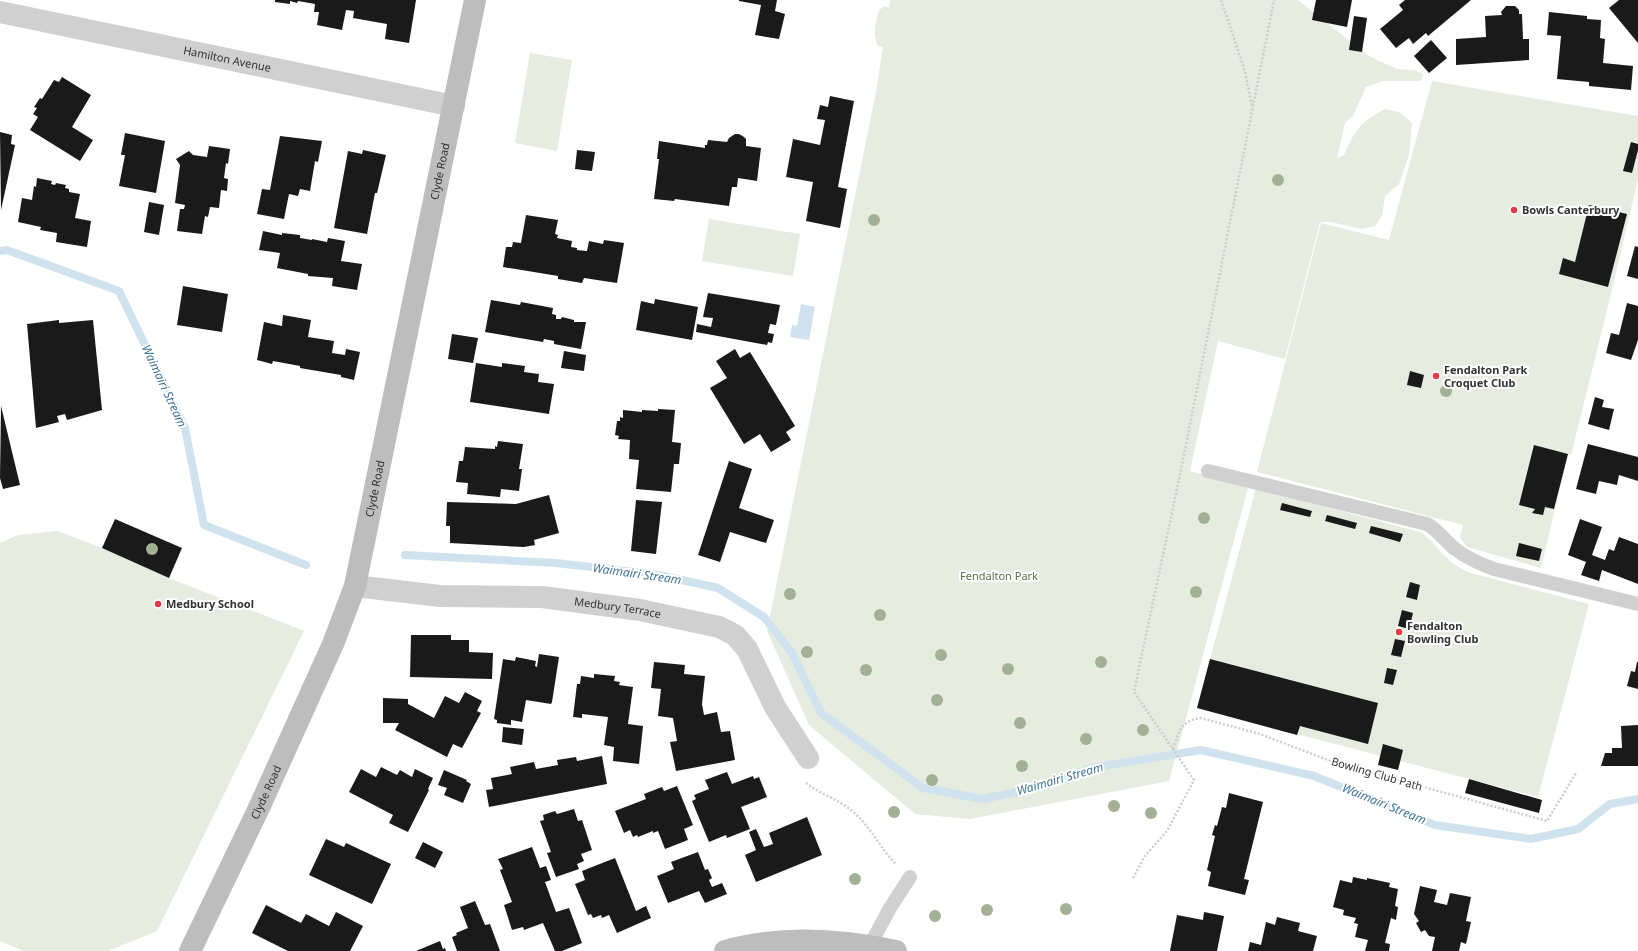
<svg xmlns="http://www.w3.org/2000/svg" width="1638" height="951" viewBox="0 0 1638 951" font-family="'Noto Sans',sans-serif">
  <rect width="100%" height="100%" fill="#fff"/>
  <g fill="#e6ecdf">
    <path d="M890,0H1298L1369,56L1397,69L1415,70L1423,74L1421,81H1383L1366,87L1353,116L1345,123L1337,158L1344,155C1355,130 1360,122 1385,109L1399,112L1412,123L1409,155L1399,184L1385,196L1382,216L1375,226L1361,229L1331,222H1320L1285,359L1218,341L1190,471L1248,488L1169,781L970,819L915,814L809,725L767,631L876,92L883,47L878,46C872,34 876,22 879,10L885,6L889,8Z"/>
    <path d="M530,53L572,60L557,151L515,143Z"/>
    <path d="M1432,81L1638,116V179L1610,298L1571,455L1568,454L1541,568L1467,547L1460,537L1463,525L1257,472L1321,223L1389,240Z"/>
    <path d="M709,219L800,234L793,276L702,261Z"/>
    <path d="M1256,488L1420,532C1431,538 1436,548 1445,556C1452,564 1461,569 1471,573L1589,604L1538,797L1197,708Z"/>
    <path d="M58,531L102,548L169,578L304,631L157,931L108,951H23L0,941V543L18,535Z"/>
  </g>
  <path fill="#cfe2ee" d="M801,304L815,307L809,340L790,337L792,325L797,326Z"/>
  <g fill="none" stroke-linecap="round" stroke-linejoin="round">
    <g stroke="#cfe2ee" stroke-width="8">
      <path d="M0,251L7,250L119,291L185,428L204,525L306,565"/>
      <path d="M405,555L556,563L659,575L718,588L764,617L792,653L821,713L923,788L983,799L1044,786L1091,768L1201,750L1314,776L1435,825L1531,839L1578,829L1610,804L1638,799"/>
    </g>
  </g>
  <g fill="#1a1a1a">
    <path d="M275,0H416L409,43L385,39L387,24L353,18L354,11L346,10L342,30L317,25L319,12H314L315,4L298,1L297,3L290,1V4L275,2Z"/>
    <path d="M739,0H777L775,11L785,14L779,39L755,35L761,5L739,1Z"/>
    <path d="M1316,0H1352L1347,27L1312,20Z"/>
    <path d="M1405,0H1471L1428,36L1426,33L1413,44L1409,38L1396,48L1380,29L1403,10L1399,5Z"/>
    <path d="M1619,0H1638V43L1609,8Z"/>
    <path d="M1506,6H1515L1519,10V14H1522L1523,39H1529V60L1456,65V39L1486,37L1485,16L1502,15L1501,12Z"/>
    <path d="M1549,12L1587,16V19L1601,20L1600,38L1605,39L1603,63L1633,66L1631,90L1589,86V82L1557,79L1561,36L1547,35Z"/>
    <path d="M1354,16L1367,18L1362,52L1349,50Z"/>
    <path d="M1431,40L1447,58L1429,73L1414,56Z"/>
    <path d="M62,77L91,95L72,127L93,140L80,161L30,130L38,117L33,114L37,108L34,107L40,98L42,99L54,80L59,82Z"/>
    <path d="M830,96L854,101L838,187L847,189L840,228L806,221L813,182L786,177L793,139L820,145L825,120L817,119L820,105L828,107Z"/>
    <path d="M0,132L12,135L11,144L15,145L1,210Z"/>
    <path d="M125,133L165,141L156,193L119,186L125,155H121Z"/>
    <path d="M735,134H739L744,137L746,139V146L761,148L757,181L738,178L737,187H732L729,206L675,199L674,201L654,199L659,159H657L659,141L705,148V145H707L708,140L727,142L729,138Z"/>
    <path d="M280,136L322,141L318,162L315,161L310,191L300,189L298,196L289,194L284,219L257,214L262,189L270,190Z"/>
    <path d="M1631,142L1638,144V150L1632,173L1623,171Z"/>
    <path d="M209,146L230,149L228,164L226,163L224,178L228,179L227,191L221,190L219,208L210,207L208,217L205,216L202,234L177,231L180,209H184L185,205L175,203L180,165L176,159L189,151L193,155L207,157Z"/>
    <path d="M363,150L386,155L377,193H375L367,234L334,228L348,151L362,154Z"/>
    <path d="M577,150L595,152L592,171L575,169Z"/>
    <path d="M37,178L52,181L51,184L55,185L56,183L66,185L65,188L69,189V192L80,194L75,218L91,221L87,247L56,242L57,233L40,230L41,227L18,222L22,198L32,200L34,186L36,187Z"/>
    <path d="M149,202L164,205L159,235L144,232Z"/>
    <path d="M1589,205L1627,214L1608,287L1559,274L1563,258L1575,262Z"/>
    <path d="M526,215L558,220L555,234L558,235L557,238L572,241L571,247L577,248V250L587,251L589,241L603,244L604,240L624,243L617,283L584,278L582,283L558,279V276L503,267L506,247H512L513,242L521,243Z"/>
    <path d="M263,231L282,235V233L300,235V238L312,240V239L327,242L328,238L345,241L341,261L362,264L357,290L332,286L333,278L308,276V274L277,268L280,253L259,250Z"/>
    <path d="M1635,246L1638,247V279L1627,276Z"/>
    <path d="M183,286L228,294L222,332L177,325Z"/>
    <path d="M708,293L780,305L776,325L770,324L768,333L774,334L772,343L768,342L767,345L696,332L697,324L711,327L713,318L703,317Z"/>
    <path d="M655,299L698,307L692,340L636,330L641,301L654,304Z"/>
    <path d="M491,300L520,305L521,302L553,308L552,314L556,315V319H561L562,317L574,320V322H586L581,349L554,344V341L544,339L543,342L485,332Z"/>
    <path d="M1627,303L1638,306V340L1631,360L1606,353L1611,333L1619,335Z"/>
    <path d="M283,315L311,320L308,337L334,341L332,353L345,355L346,349L360,352L354,380L341,377V375L300,368V366L273,361L272,364L257,360L264,322L282,326Z"/>
    <path d="M59,320V323L93,320L102,410L67,420L65,414L57,416L59,422L36,428L27,324Z"/>
    <path d="M452,334L478,338L473,363L448,359Z"/>
    <path d="M735,349L740,358L750,352L795,426L786,432L791,440L771,452L760,434L744,444L710,388L727,378L716,361Z"/>
    <path d="M564,351L586,355L584,371L561,368Z"/>
    <path d="M476,363L502,367V363L525,366L524,372L539,374L538,382L554,384L549,414L470,402Z"/>
    <path d="M1410,371L1424,375L1421,388L1407,385Z"/>
    <path d="M1595,397L1604,400L1602,407L1614,409L1609,430L1588,424Z"/>
    <path d="M1,406L20,485L3,489L0,478Z"/>
    <path d="M658,409L675,410L672,442L681,443L679,464H674L671,492L636,489L639,460L629,459L630,440L618,439L619,436L615,435L617,421H620V417L623,418V410L642,412V410L658,411Z"/>
    <path d="M498,441L523,444L519,469H522L519,491L501,489L500,497L467,494L468,483L456,482L459,461H463L465,447L495,449V446L497,447Z"/>
    <path d="M1588,444L1638,457V481L1619,475L1617,485L1599,481L1596,494L1576,489Z"/>
    <path d="M1534,445L1568,454L1554,509L1545,507L1543,515L1532,513L1535,509L1519,505Z"/>
    <path d="M729,461L752,469L739,508L774,520L766,543L730,532L720,562L698,555Z"/>
    <path d="M549,495L559,533L534,540L535,545L524,547L450,543V526H446L447,502L516,504Z"/>
    <path d="M636,500L662,502L656,554L631,551Z"/>
    <path d="M1282,503L1312,511L1310,517L1280,510Z"/>
    <path d="M1327,515L1357,523L1355,529L1325,521Z"/>
    <path d="M115,519L182,548L169,578L102,548Z"/>
    <path d="M1580,519L1602,527L1592,555L1605,560L1609,549L1614,551L1619,537L1638,544V584L1602,570L1599,581L1581,575L1586,562L1568,555Z"/>
    <path d="M1371,526L1403,534L1400,542L1369,533Z"/>
    <path d="M1519,543L1542,549L1539,561L1516,556Z"/>
    <path d="M1410,582L1420,585L1417,600L1406,597Z"/>
    <path d="M1402,610L1413,613L1409,629L1398,626Z"/>
    <path d="M411,635H451V640H469V652L493,653L492,679L410,677Z"/>
    <path d="M1395,639L1405,641L1401,657L1391,655Z"/>
    <path d="M539,654L559,657L552,702L551,704L526,700L522,722L511,720V725L497,723V720L494,719L503,659L515,661L516,657L536,661L535,666L537,667Z"/>
    <path d="M1210,659L1378,703L1368,744L1300,726L1297,735L1197,708Z"/>
    <path d="M654,662L685,665L684,674L705,676L702,704L704,715L717,712L721,732L730,731L735,760L676,771L670,742L677,741L673,718L658,716L661,689L651,688Z"/>
    <path d="M1637,662H1638V689L1627,686L1631,671L1635,672Z"/>
    <path d="M1387,668L1397,670L1393,685L1384,683Z"/>
    <path d="M594,674L615,676L614,681L620,682L619,685L633,687L628,724L643,726L639,764L613,761L614,747L604,745L608,717L582,714V718L573,717L577,684H580L581,676L594,678Z"/>
    <path d="M465,692L482,701L477,711L481,713L462,748L453,744L447,757L395,730L399,723H383V698L408,699V704L434,718L445,696L459,703Z"/>
    <path d="M1638,725V766H1601L1605,753H1612V748H1622L1621,726Z"/>
    <path d="M503,727L524,729L522,745L502,742Z"/>
    <path d="M1383,744L1403,750L1398,770L1378,765Z"/>
    <path d="M602,756L607,784L489,807L486,790L493,789L491,778L512,774L510,767L534,762L536,769L558,765L557,760L576,757L577,761Z"/>
    <path d="M381,767L397,775L400,770L412,777L415,769L433,778L428,789L429,790L408,832L389,823L393,815L349,792L361,769L376,777Z"/>
    <path d="M444,770L467,780L466,781L471,784L463,803L444,795L447,788L438,785Z"/>
    <path d="M727,772L732,784L753,776L754,779L759,777L767,797L741,807L750,829L727,838L726,835L709,842L692,801L696,799L694,795L709,789L705,780Z"/>
    <path d="M1469,779L1542,800L1539,813L1465,793Z"/>
    <path d="M677,786L693,825L684,829L688,840L665,849L658,831L653,833V831L638,837L637,835L633,837L630,830L624,833L615,811L646,799L644,794L662,787L664,791Z"/>
    <path d="M1229,793L1263,802L1244,879L1249,880L1245,895L1208,886L1211,872L1207,870L1215,836L1212,835L1215,825L1217,826L1222,807L1226,808Z"/>
    <path d="M574,809L578,821L582,820L592,850L581,854L584,861L577,864L579,869L556,877L547,853L551,852L540,821L544,820L543,815L555,811L557,814Z"/>
    <path d="M807,817L822,855L756,882L745,855L756,850L749,832L756,829L764,847L773,844L769,833Z"/>
    <path d="M326,839L344,847L346,843L391,864L372,904L309,875Z"/>
    <path d="M423,842L443,852L435,868L415,858Z"/>
    <path d="M532,847L540,868L546,866L551,880L545,882L556,912L569,908L582,943L562,951H555L543,923L524,930L523,927L512,930L504,905L512,902L500,870L503,869L498,859Z"/>
    <path d="M698,852L705,870L708,869L712,878L709,880L712,887L722,883L727,894L705,903L699,891L668,903L657,876L674,869L671,862Z"/>
    <path d="M615,858L636,911L646,906L651,918L617,933L609,915L602,918L601,915L593,918L591,914L588,915L575,884L585,880L582,871Z"/>
    <path d="M1353,877L1367,880V878L1390,883L1389,887L1398,889L1395,906L1398,907L1396,920L1391,918L1385,943L1390,944L1389,951H1365L1368,940L1355,937L1358,924L1354,923L1356,918L1343,915L1344,910L1333,907L1340,880L1352,883Z"/>
    <path d="M1420,886L1437,890L1434,902L1447,905L1450,893L1471,897L1466,921L1471,922L1466,944L1461,942L1459,951H1432L1435,937L1429,936L1425,930L1421,932L1416,923L1419,921L1414,914Z"/>
    <path d="M475,901L485,925L490,924L500,951H457L452,937L457,935L456,933L468,928L460,907Z"/>
    <path d="M266,905L301,923L306,914L329,926L336,912L363,926L350,951H288L252,933Z"/>
    <path d="M1204,912L1224,916L1217,951H1170L1177,915L1203,920Z"/>
    <path d="M1277,917L1300,923L1298,931L1317,936L1313,951H1248L1250,942L1261,945L1266,922L1275,925Z"/>
    <path d="M440,941L443,949L445,948L446,951H416Z"/>
  </g>
  <g fill="none" stroke-linecap="round" stroke-linejoin="round">
    <g stroke="#cdcdcd" stroke-width="2.5" stroke-dasharray="2 2" stroke-linecap="butt">
      <path d="M1221,0L1244,68L1252,105"/>
      <path d="M1173,749C1179,732 1181,720 1201,718L1260,734L1333,762L1547,821L1576,773"/>
      <path d="M806,783C820,794 838,799 852,811C870,825 879,847 896,864"/>
      <path d="M1133,878L1145,856L1167,831L1194,780L1134,692L1182,465L1274,0"/>
    </g>
    <g stroke="#d0d0d0" stroke-width="14">
      <path d="M1208,471L1427,524C1438,530 1445,541 1455,549C1467,558 1480,564 1494,569L1638,604"/>
      <path d="M870,945L890,908L910,877"/>
    </g>
    <g stroke="#d0d0d0" stroke-width="22">
      <path id="s1" d="M0,12L454,106"/>
      <path id="s2" d="M355,586L440,596L542,597L640,610L719,627L735,635L747,649L775,707L808,758"/>
    </g>
    <g stroke="#bdbdbd" stroke-width="22">
      <path id="s3" d="M190,951L258,810L333,644L355,586L475,0"/>
      <path d="M725,951C782,935 840,939 896,951"/>
    </g>
  </g>
  <g fill="#a2b095">
    <circle cx="1278" cy="180" r="6"/>
    <circle cx="874" cy="220" r="6"/>
    <circle cx="1446" cy="391" r="6"/>
    <circle cx="1204" cy="518" r="6"/>
    <circle cx="152" cy="549" r="6"/>
    <circle cx="1196" cy="592" r="6"/>
    <circle cx="790" cy="594" r="6"/>
    <circle cx="880" cy="615" r="6"/>
    <circle cx="807" cy="652" r="6"/>
    <circle cx="941" cy="655" r="6"/>
    <circle cx="1101" cy="662" r="6"/>
    <circle cx="1008" cy="669" r="6"/>
    <circle cx="866" cy="670" r="6"/>
    <circle cx="937" cy="700" r="6"/>
    <circle cx="1020" cy="723" r="6"/>
    <circle cx="1143" cy="730" r="6"/>
    <circle cx="1086" cy="739" r="6"/>
    <circle cx="1022" cy="766" r="6"/>
    <circle cx="932" cy="780" r="6"/>
    <circle cx="1114" cy="806" r="6"/>
    <circle cx="894" cy="812" r="6"/>
    <circle cx="1151" cy="813" r="6"/>
    <circle cx="855" cy="879" r="6"/>
    <circle cx="1066" cy="909" r="6"/>
    <circle cx="987" cy="910" r="6"/>
    <circle cx="935" cy="916" r="6"/>
  </g>
  <g fill="#e63946" stroke="#fff" stroke-width="1.5">
    <circle cx="1514" cy="210" r="4"/>
    <circle cx="1436" cy="376" r="4"/>
    <circle cx="158" cy="604" r="4"/>
    <circle cx="1399" cy="632" r="4"/>
  </g>
  <g text-anchor="middle" stroke-width="4" stroke-linejoin="round" paint-order="stroke">
    <g font-size="11" fill="#333" stroke="#fff">
      <text dy="4" stroke="none"><textPath href="#s1" startOffset="232">Hamilton Avenue</textPath></text>
      <text dy="4" stroke="none"><textPath href="#s3" startOffset="824">Clyde Road</textPath></text>
      <text dy="4" stroke="none"><textPath href="#s3" startOffset="500">Clyde Road</textPath></text>
      <text dy="4" stroke="none"><textPath href="#s2" startOffset="264">Medbury Terrace</textPath></text>
      <text transform="translate(1377 774) rotate(16)" y="4">Bowling Club Path</text>
      <text dy="4" stroke="none"><textPath href="#s3" startOffset="176">Clyde Road</textPath></text>
    </g>
    <g font-size="11" font-weight="bold" fill="#333" stroke="#fff" text-anchor="start">
      <text x="1522" y="214">Bowls Canterbury</text>
      <text x="1444" y="374">Fendalton Park<tspan x="1444" dy="13">Croquet Club</tspan></text>
      <text x="166" y="608">Medbury School</text>
      <text x="1407" y="630">Fendalton<tspan x="1407" dy="13">Bowling Club</tspan></text>
    </g>
    <g font-size="11" fill="#56703f" stroke="#fff">
      <text x="999" y="580">Fendalton Park</text>
    </g>
    <g font-size="12" font-style="italic" fill="#3f7597" stroke="#fff">
      <text transform="translate(164 386) rotate(65)" y="4">Waimairi Stream</text>
      <text transform="translate(637 574) rotate(8)" y="4">Waimairi Stream</text>
      <text transform="translate(1060 779) rotate(-16)" y="4">Waimairi Stream</text>
      <text transform="translate(1384 804) rotate(22)" y="4">Waimairi Stream</text>
    </g>
  </g>
</svg>
